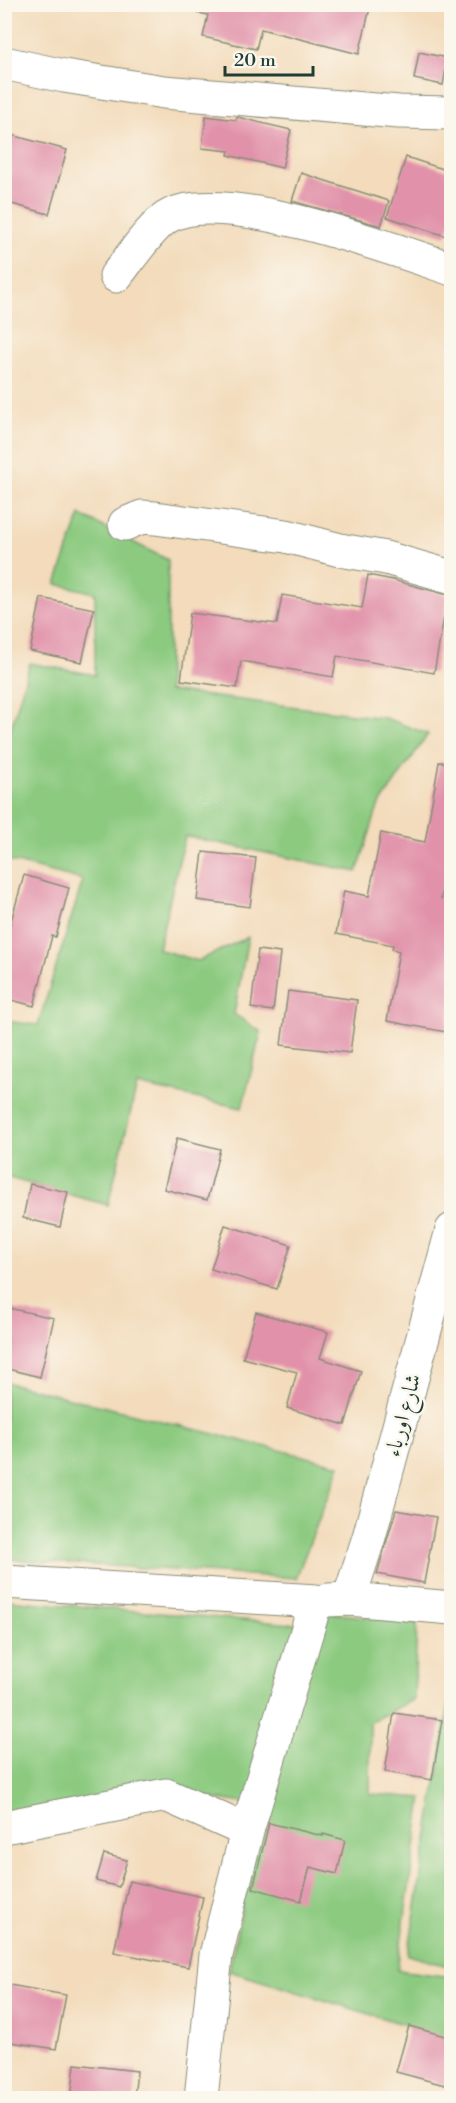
<svg xmlns="http://www.w3.org/2000/svg" width="456" height="2103" viewBox="0 0 456 2103" font-family="'Libre Bodoni',Amiri,serif">
  <rect width="100%" height="100%" fill="#fbf7ec"/>
  <filter id="ink" filterUnits="userSpaceOnUse"><feTurbulence type="fractalNoise" baseFrequency=".0167" numOctaves="2"/><feDisplacementMap in="SourceGraphic" scale="12" xChannelSelector="R" yChannelSelector="G"/><feConvolveMatrix kernelMatrix="1 2 1 2 8 2 1 2 1" color-interpolation-filters="sRGB"/></filter>
  <filter id="wash" filterUnits="userSpaceOnUse"><feTurbulence type="fractalNoise" baseFrequency=".008" numOctaves="4" result="noise"/><feDisplacementMap in="SourceGraphic" scale="24" xChannelSelector="R" yChannelSelector="G"/><feGaussianBlur stdDeviation="1.35" result="paint"/><feColorMatrix in="noise" values="0 0 0 0 0 0 0 0 0 0 0 0 0 0 0 0 0 1.4 0 .05"/><feComposite in="paint" operator="in"/></filter>
  <g filter="url(#wash)">
    <rect width="100%" height="100%" fill="#f3dbbb"/>
    <g fill="#8cca80" stroke="#56845a" stroke-width="1.5">
      <path d="M80,515L168,560V691L385,718L428,734L378,807L357,872L185,836L158,949L198,961L248,937L234,1014L261,1032L242,1108L137,1085L108,1205L5,1177V1021L38,1025L83,880L5,860V748L30,663L95,675V593L56,584Z"/>
      <path d="M5,1382L340,1465L296,1578L5,1559Z"/>
      <path d="M5,1600L304,1625L250,1804L120,1785L110,1796L5,1814Z"/>
      <path d="M322,1612L417,1623L414,1699L370,1722V1794L422,1798L397,1970L451,1977V2039L229,1971L258,1827Z"/>
      <path d="M451,1693L452,1967H451L408,1955Z"/>
    </g>
    <g id="blocks">
      <g fill="#e192aa">
        <path d="M199,4H371L359,54L261,29L256,49L203,37L208,15L198,13Z"/>
        <path d="M419,52L448,58L443,85L414,79Z"/>
        <path d="M206,116L236,120L237,117L291,130L282,168L228,155L229,151L202,148Z"/>
        <path d="M4,133L67,150L49,214L4,202Z"/>
        <path d="M406,157L452,172V218L446,236L387,217Z"/>
        <path d="M301,173L389,201L381,226L292,201Z"/>
        <path d="M368,575L393,580L448,595L434,673L337,656L333,677L241,661L237,688L181,680L190,613L277,624L282,595L362,608Z"/>
        <path d="M41,598L94,609L82,662L30,651Z"/>
        <path d="M439,762L452,763V845L441,899L452,901V1002L446,1032L387,1021L399,951L392,949L393,945L336,934L344,891L369,896L381,833L425,842Z"/>
        <path d="M203,852L256,858L250,907L197,900Z"/>
        <path d="M24,875L69,888L56,937L52,936L34,1006L4,998V946Z"/>
        <path d="M258,950L280,953L273,1011L251,1008Z"/>
        <path d="M288,991L357,1000L350,1053L281,1045Z"/>
        <path d="M177,1138L220,1149L207,1200L164,1189Z"/>
        <path d="M30,1184L68,1192L60,1227L23,1218Z"/>
        <path d="M225,1225L291,1245L277,1289L211,1269Z"/>
        <path d="M4,1307L54,1318L40,1377L4,1368Z"/>
        <path d="M256,1312L328,1332L320,1358L361,1371L345,1425L287,1408L297,1372L243,1358Z"/>
        <path d="M396,1510L436,1517L424,1583L377,1574Z"/>
        <path d="M394,1713L442,1720L432,1780L385,1772Z"/>
        <path d="M269,1823L323,1836V1834L345,1840L337,1874L310,1867L301,1901L253,1888Z"/>
        <path d="M104,1854L127,1860L119,1887L96,1881Z"/>
        <path d="M129,1881L203,1897L188,1967L114,1952Z"/>
        <path d="M4,1984L66,1995L56,2049L4,2041Z"/>
        <path d="M409,2026L452,2038V2087L396,2072Z"/>
        <path d="M75,2064L137,2071L134,2098H71Z"/>
      </g>
    </g>
  </g>
  <g filter="url(#ink)">
    <use href="#blocks" fill-opacity="0" stroke="#898c78" stroke-width="1.5"/>
    <g fill="none" stroke-linecap="round" stroke-linejoin="round">
      <defs>
        <g id="minor">
          <path d="M116,276C129,260 153,223 171,215C226,188 392,249 452,269"/>
          <path d="M125,524L142,517L155,518L286,536L340,550L386,558L452,577"/>
          <path d="M4,1582L316,1601L247,1831L216,1955L201,2098"/>
          <path d="M349,1599L369,1537L452,1230"/>
          <path d="M328,1600L349,1599L452,1608"/>
          <path d="M4,1827L166,1795L247,1831"/>
        </g>
        <path id="tertiary" d="M4,63L64,76L164,92L399,112L452,113"/>
      </defs>
      <use href="#minor" stroke="#898c78" stroke-width="35"/>
      <use href="#tertiary" stroke="#898c78" stroke-width="35"/>
      <use href="#minor" stroke="#fff" stroke-width="33"/>
      <use href="#tertiary" stroke="#fff" stroke-width="33"/>
    </g>
  </g>
  <g text-anchor="middle" stroke-width="5" stroke-linejoin="round" paint-order="stroke">
    <g font-size="22" fill="#1f3d34" stroke="#fbf7ec">
      <text transform="translate(402 1415) rotate(-75)" y="8">شارع اورباء</text>
    </g>
  </g>
  <rect width="456" height="2103" fill="none" stroke="#fbf7ec" stroke-width="24"/>
  <path d="M225 66v9h88v-9" fill="none" stroke="#1f3d34" stroke-width="3"/>
  <text x="234" y="66" font-size="18" fill="#1f3d34" stroke="#fbf7ec" stroke-width="4.5" paint-order="stroke">20 m</text>
</svg>
